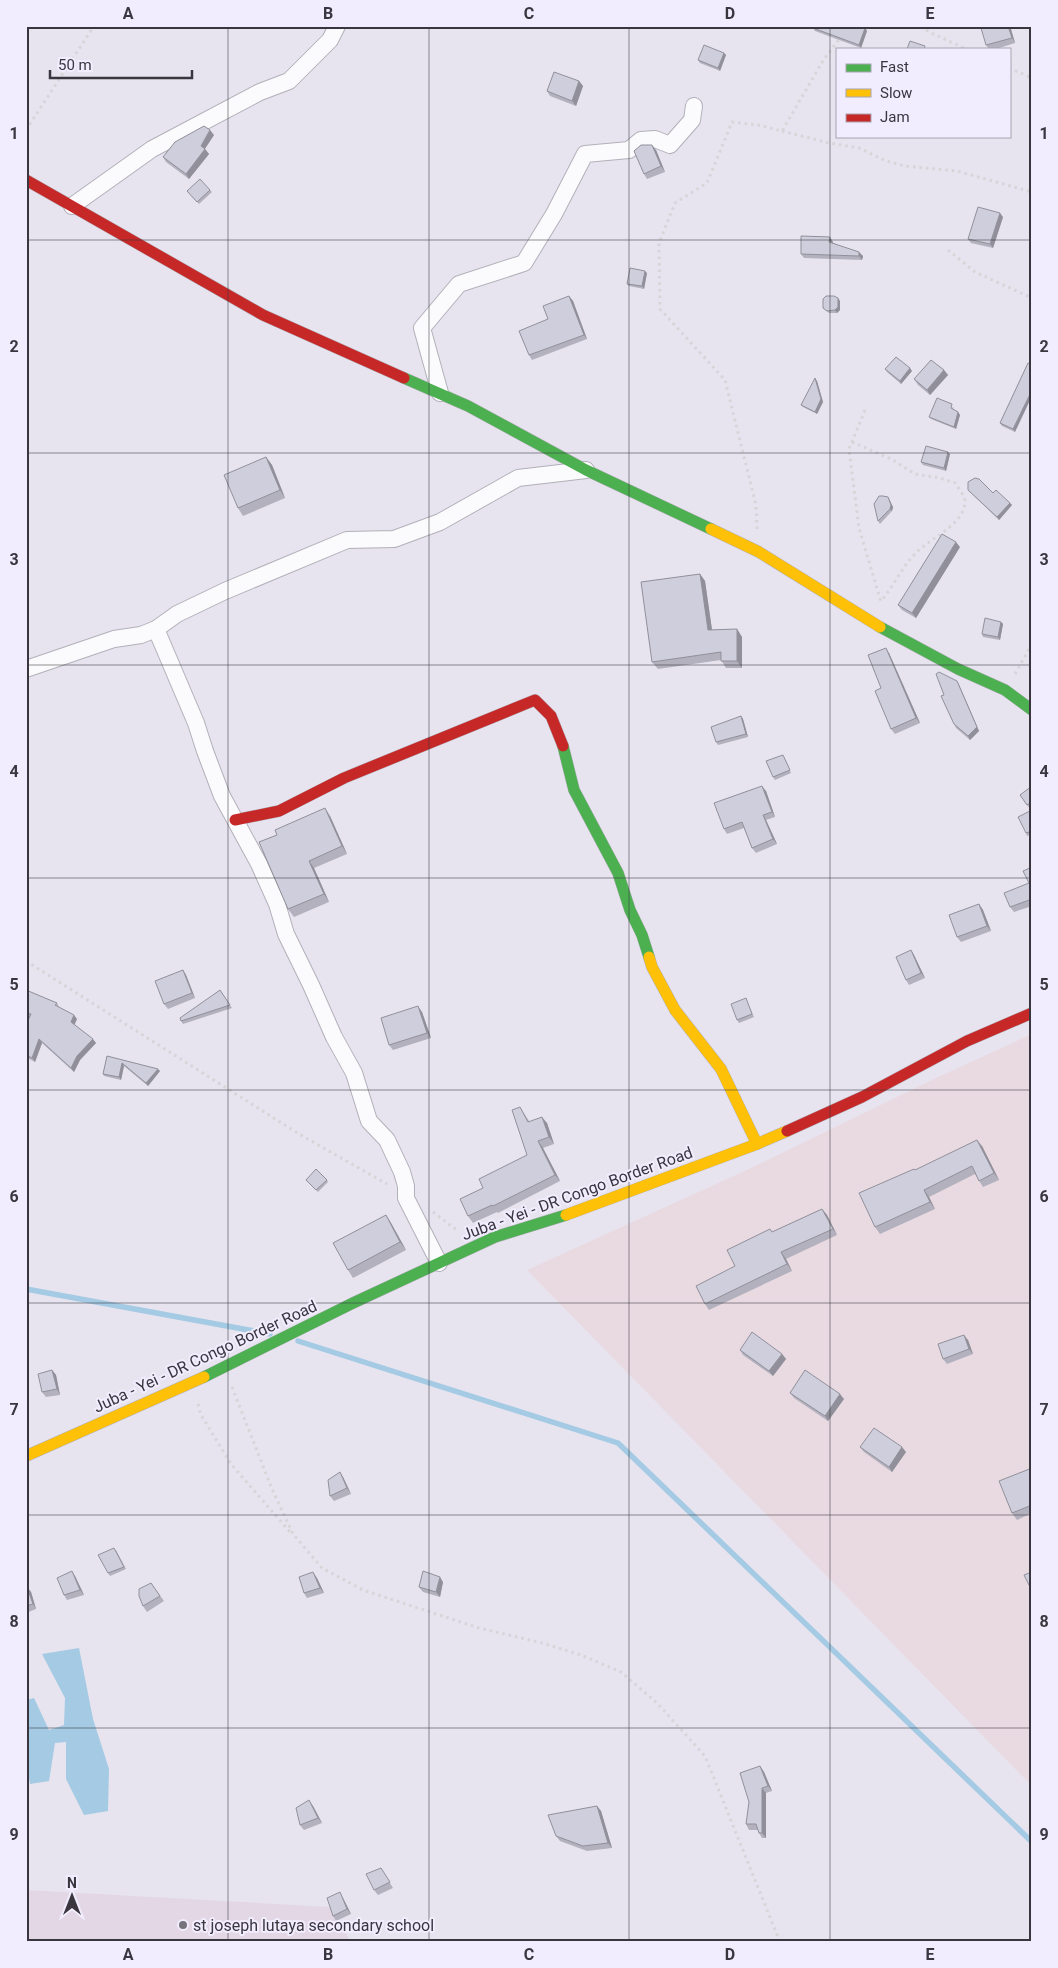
<svg xmlns="http://www.w3.org/2000/svg" width="1058" height="1968" viewBox="0 0 1058 1968" font-family="Roboto,sans-serif">
  <rect width="100%" height="100%" fill="#e7e4ef"/>
  <path fill="#e9dae2" d="M1032,1034V1786L527,1270L749,1169L938,1077Z"/>
  <path fill="#e3d7e5" d="M26,1890L330,1907L351,1942H26Z"/>
  <path fill="#a4cae4" d="M79,1648L93,1719L109,1769L108,1811L84,1815L66,1779V1742L55,1743L49,1781L30,1784L26,1760V1700L34,1698L49,1730L64,1725L65,1698L42,1654Z"/>
  <g fill="none" stroke-linecap="round" stroke-linejoin="round">
    <g stroke="#a4cae4" stroke-width="5.5">
      <path d="M26,1289L270,1334"/>
      <path d="M298,1341L618,1443L1032,1842"/>
    </g>
    <defs>
      <g id="street">
        <path d="M72,206L152,149L260,92L289,81L330,40L337,26"/>
        <path d="M440,393L422,328L459,284L524,263L554,214L585,154L629,150L641,140L655,139L670,145L692,120L694,106"/>
        <path d="M156,629L196,723L205,751L222,796L259,864L277,904L286,934L311,985L334,1037L354,1073L369,1121L387,1140L402,1172L406,1186V1198L439,1263"/>
        <path d="M26,669L114,639L141,635L156,629L177,614L225,591L347,540L394,539L440,522L518,478L586,470"/>
      </g>
      <g id="fast">
        <path d="M404,378L468,406L586,470L711,529"/>
        <path d="M880,627L958,669L1005,690L1032,710"/>
        <path d="M563,746L574,790L618,873L630,910L642,935L649,957"/>
        <path d="M204,1377L353,1303L495,1237L566,1215"/>
      </g>
      <g id="slow">
        <path d="M711,529L759,552L880,627"/>
        <path d="M649,957L652,967L675,1010L721,1069L757,1144"/>
        <path d="M566,1215L757,1144L787,1131"/>
        <path d="M26,1456L204,1377"/>
      </g>
      <g id="jam">
        <path d="M26,180L263,315L404,378"/>
        <path d="M235,820L279,811L344,778L535,700L551,716L563,746"/>
        <path d="M787,1131L862,1097L967,1041L1032,1013"/>
      </g>
    </defs>
    <use href="#street" stroke="#b2b0b9" stroke-width="18"/>
    <use href="#fast" stroke="#b2b0b9" stroke-width="12"/>
    <use href="#slow" stroke="#b2b0b9" stroke-width="12"/>
    <use href="#jam" stroke="#b2b0b9" stroke-width="12"/>
    <g stroke="#d6d5d8" stroke-width="3" stroke-dasharray="2.5 4" stroke-linecap="butt">
      <path d="M921,26L929,32L966,49"/>
      <path d="M1009,68L1032,78"/>
      <path d="M26,130L94,26"/>
      <path d="M782,131L829,143L859,148L886,161L905,166L957,171L1032,192"/>
      <path d="M948,250L975,272L1032,298"/>
      <path d="M865,410L849,449L859,528L881,602"/>
      <path d="M852,442L893,460L915,474L940,478L955,483C958,488 966,497 965,503C962,527 929,538 915,554C901,568 894,586 881,601"/>
      <path d="M757,529L756,505L725,380L660,309L659,243L675,203L707,183L732,122L758,125L782,131L824,59L841,37"/>
      <path d="M1015,674L1032,644"/>
      <path d="M26,961L299,1134L387,1184"/>
      <path d="M433,1212L454,1228L458,1229"/>
      <path d="M232,1387L272,1489L293,1534L322,1568L363,1590L479,1628L542,1643L581,1655L621,1672L657,1703L705,1756L780,1942"/>
      <path d="M198,1404L201,1415L231,1464L290,1532"/>
    </g>
    <use href="#street" stroke="#fbfbfd" stroke-width="16"/>
    <use href="#fast" stroke="#4caf50" stroke-width="11"/>
    <use href="#slow" stroke="#ffc107" stroke-width="11"/>
    <use href="#jam" stroke="#c62828" stroke-width="11"/>
  </g>
  <g fill="#b2b1bd">
    <path d="M986,26H1010L1015,43L996,49H989L986,45Z"/>
    <path d="M813,28H865L867,31L861,48L815,31Z"/>
    <path d="M724,53L726,55L720,71L700,63L698,60Z"/>
    <path d="M579,81L583,86L576,106L550,96L547,91Z"/>
    <path d="M214,135L205,149L209,154L189,179L166,162L163,157Z"/>
    <path d="M656,150L665,172L647,179L644,174Z"/>
    <path d="M210,190L212,192L199,204L187,191Z"/>
    <path d="M1003,217L993,248L971,243L968,239Z"/>
    <path d="M833,242V243L863,256L862,260L804,258L801,254Z"/>
    <path d="M647,273L644,289L629,286L627,284Z"/>
    <path d="M569,296L573,301L587,339L532,360L529,355L548,319Z"/>
    <path d="M840,301V310L837,313H829L823,308Z"/>
    <path d="M1028,363L1015,432L1002,426L1000,423Z"/>
    <path d="M885,369L912,371L901,384L887,372Z"/>
    <path d="M944,370L948,375L930,395L918,385L914,379Z"/>
    <path d="M817,381L823,402L817,414L803,407L801,405Z"/>
    <path d="M954,407L953,409L958,412L960,415L956,429L931,419L929,417Z"/>
    <path d="M950,454L946,471L923,465L921,462Z"/>
    <path d="M266,457L272,465L285,498L243,516L238,508Z"/>
    <path d="M968,490L1010,503L1012,505L999,520Z"/>
    <path d="M888,497L893,507L892,511L880,524L878,521Z"/>
    <path d="M960,547L916,618L902,610L898,605Z"/>
    <path d="M700,574L705,581L712,630L737,629L742,637V668H726L721,660L658,669L652,662Z"/>
    <path d="M1001,622L1003,624L1000,640L983,637L982,634Z"/>
    <path d="M889,653L920,723L895,734L891,729L881,688Z"/>
    <path d="M957,681L959,685L979,731L970,740L956,728L954,724L944,695Z"/>
    <path d="M741,716L743,719L748,737L718,745L716,742Z"/>
    <path d="M784,757L791,773L775,780L773,777Z"/>
    <path d="M1032,786V808L1030,809L1020,795Z"/>
    <path d="M766,791L775,817L766,820L777,844L756,853L752,848L744,828L727,834L724,829Z"/>
    <path d="M1032,810V834L1027,836L1026,833Z"/>
    <path d="M330,816L347,854L314,868L329,902L294,917L288,909L259,842Z"/>
    <path d="M1032,867V906L1014,912L1010,907L1029,883Z"/>
    <path d="M979,904L983,910L991,931L961,942L957,937Z"/>
    <path d="M911,950L914,955L925,978L909,985L906,980Z"/>
    <path d="M183,970L186,975L195,998L168,1009L164,1004Z"/>
    <path d="M26,990L57,1003L59,1007L77,1019L74,1024L96,1043L80,1060L74,1072L42,1043L35,1062L26,1057V1025L30,1017L26,1015Z"/>
    <path d="M220,990L232,1008L183,1024L181,1021Z"/>
    <path d="M746,998L747,1001L754,1017L739,1023L737,1020Z"/>
    <path d="M422,1012L431,1038L393,1050L389,1045Z"/>
    <path d="M107,1056L160,1071L148,1086L124,1066L121,1080L104,1076L103,1074Z"/>
    <path d="M520,1107L529,1121L547,1123L554,1144L543,1148L560,1181L498,1213L497,1212L473,1223L468,1216L527,1155Z"/>
    <path d="M982,1146L999,1180L983,1187L975,1174L929,1197L935,1209L880,1234L875,1227L915,1170Z"/>
    <path d="M306,1180H327L328,1182L318,1192Z"/>
    <path d="M822,1209L827,1215L837,1235L786,1259L792,1271L709,1310L705,1304L735,1266L772,1232Z"/>
    <path d="M386,1215L391,1223L406,1250L353,1278L348,1270Z"/>
    <path d="M968,1340L973,1354L947,1364L943,1359Z"/>
    <path d="M740,1350L782,1354L786,1359L773,1376L743,1355Z"/>
    <path d="M52,1370L56,1375L60,1395L46,1397L42,1392Z"/>
    <path d="M790,1393L844,1399L828,1421L794,1398Z"/>
    <path d="M860,1447L906,1452L892,1472L864,1452Z"/>
    <path d="M1032,1468V1513L1017,1520L1012,1513Z"/>
    <path d="M343,1477L351,1494L334,1501L330,1496Z"/>
    <path d="M116,1550L126,1569L110,1576L108,1573Z"/>
    <path d="M75,1576L84,1595L67,1600L64,1595Z"/>
    <path d="M317,1578L324,1593L307,1598L304,1593Z"/>
    <path d="M443,1582L440,1597L423,1592L419,1587Z"/>
    <path d="M151,1583L164,1601L147,1612L143,1606Z"/>
    <path d="M26,1587H27L31,1592L36,1609L26,1613Z"/>
    <path d="M760,1766L764,1772L772,1791L766,1793V1838H762L759,1833L758,1830H749L746,1824Z"/>
    <path d="M313,1806L322,1823L304,1830L300,1825Z"/>
    <path d="M597,1806L601,1811L612,1848L587,1851L560,1841L556,1836Z"/>
    <path d="M381,1868L393,1888L378,1895L374,1890Z"/>
    <path d="M343,1898L351,1914L336,1921L333,1916Z"/>
  </g>
  <g fill="#91909a">
    <path d="M1008,26H1010L1015,43L1012,38Z"/>
    <path d="M865,28L867,31L861,48L859,45Z"/>
    <path d="M724,53L726,55L720,71L718,68Z"/>
    <path d="M579,81L583,86L576,106L572,101Z"/>
    <path d="M210,130L214,135L204,150L201,146Z"/>
    <path d="M652,145L656,150L665,172L661,166Z"/>
    <path d="M205,149L209,154L189,179L186,174Z"/>
    <path d="M1000,213L1003,217L993,248L990,244Z"/>
    <path d="M830,237L833,242L832,246L829,242Z"/>
    <path d="M859,252L863,256L862,260L859,256Z"/>
    <path d="M645,271L647,273L644,289L642,286Z"/>
    <path d="M569,296L573,301L587,339L584,335Z"/>
    <path d="M838,298L840,301V310L837,313L835,310Z"/>
    <path d="M910,368L912,371L901,384L900,381Z"/>
    <path d="M944,370L948,375L930,395L927,390Z"/>
    <path d="M815,378L817,381L823,402L817,414L815,412Z"/>
    <path d="M1032,390V396L1015,432L1013,429Z"/>
    <path d="M958,412L960,415L956,429L954,427Z"/>
    <path d="M948,452L950,454L946,471L944,468Z"/>
    <path d="M266,457L272,465L285,498L280,490Z"/>
    <path d="M888,497L893,507L892,511L890,509Z"/>
    <path d="M1010,503L1012,505L999,520L997,517Z"/>
    <path d="M956,542L960,547L916,618L912,613Z"/>
    <path d="M700,574L705,581L713,637L708,630Z"/>
    <path d="M1001,622L1003,624L1000,640L998,637Z"/>
    <path d="M737,629L742,637V668L737,661Z"/>
    <path d="M886,648L889,653L920,723L916,718Z"/>
    <path d="M957,681L959,685L979,731L970,740L968,736Z"/>
    <path d="M741,716L743,719L748,737L746,734Z"/>
    <path d="M762,786L766,791L775,817L772,812Z"/>
    <path d="M325,808L330,816L347,854L342,846Z"/>
    <path d="M763,815L766,820L777,844L773,839Z"/>
    <path d="M309,861L314,868L329,902L324,894Z"/>
    <path d="M979,904L983,910L991,931L987,926Z"/>
    <path d="M911,950L914,955L925,978L921,973Z"/>
    <path d="M183,970L186,975L195,998L192,993Z"/>
    <path d="M418,1006L422,1012L431,1038L427,1033Z"/>
    <path d="M74,1015L77,1019L74,1026L71,1022Z"/>
    <path d="M39,1039L42,1043L35,1062L32,1058Z"/>
    <path d="M93,1039L96,1043L80,1060L74,1072L71,1068L77,1056Z"/>
    <path d="M122,1063L124,1066L121,1080L119,1077Z"/>
    <path d="M158,1069L160,1071L148,1086L146,1083Z"/>
    <path d="M542,1117L547,1123L554,1144L549,1137Z"/>
    <path d="M977,1140L982,1146L999,1180L994,1173Z"/>
    <path d="M538,1141L543,1148L560,1181L555,1175Z"/>
    <path d="M924,1190L929,1197L935,1209L930,1202Z"/>
    <path d="M822,1209L827,1215L837,1235L833,1229Z"/>
    <path d="M386,1215L391,1223L406,1250L400,1242Z"/>
    <path d="M781,1252L786,1259L792,1271L787,1264Z"/>
    <path d="M964,1335L968,1340L973,1354L969,1349Z"/>
    <path d="M782,1354L786,1359L773,1376L769,1371Z"/>
    <path d="M52,1370L56,1375L60,1395L57,1389Z"/>
    <path d="M840,1394L844,1399L828,1421L825,1416Z"/>
    <path d="M902,1447L906,1452L892,1472L889,1467Z"/>
    <path d="M340,1472L343,1477L351,1494L347,1488Z"/>
    <path d="M72,1571L75,1576L84,1595L80,1590Z"/>
    <path d="M313,1572L317,1578L324,1593L320,1588Z"/>
    <path d="M440,1577L443,1582L440,1597L436,1592Z"/>
    <path d="M27,1587L31,1592L36,1609L33,1604Z"/>
    <path d="M760,1766L764,1772L772,1791L768,1786Z"/>
    <path d="M762,1788L766,1793V1838L762,1833Z"/>
    <path d="M309,1800L313,1806L322,1823L318,1818Z"/>
    <path d="M597,1806L601,1811L612,1848L608,1843Z"/>
    <path d="M340,1892L351,1914L347,1909Z"/>
  </g>
  <g fill="#cfcedc" stroke="#91909a">
    <path d="M814,26H861L865,28L859,45L813,28Z"/>
    <path d="M986,26H1008L1012,38L986,45L981,28Z"/>
    <path d="M910,41L925,46L924,49H907Z"/>
    <path d="M704,45L724,53L718,68L698,60Z"/>
    <path d="M554,72L579,81L572,101L547,91Z"/>
    <path d="M204,126L210,130L201,146L205,149L186,174L163,157L175,142Z"/>
    <path d="M641,145H652L661,166L644,174L634,151Z"/>
    <path d="M200,179L210,190L197,202L187,191Z"/>
    <path d="M978,207L1000,213L990,244L968,239Z"/>
    <path d="M801,236L830,237L829,242L859,252V256L801,254Z"/>
    <path d="M630,268L645,271L642,286L627,284Z"/>
    <path d="M569,296L584,335L529,355L519,331L548,319L543,306Z"/>
    <path d="M826,296H834L838,298V307L835,310L827,311L823,308V299Z"/>
    <path d="M896,357L910,368L900,381L885,369Z"/>
    <path d="M931,360L944,370L927,390L914,379Z"/>
    <path d="M1028,363L1032,364V390L1013,429L1000,423Z"/>
    <path d="M815,378L821,399L815,412L801,405Z"/>
    <path d="M937,398L952,404L951,408L958,412L954,427L929,417Z"/>
    <path d="M926,446L948,452L944,468L921,462Z"/>
    <path d="M266,457L280,490L238,508L224,475Z"/>
    <path d="M975,478L979,479L993,493L996,490L1010,503L997,517L968,490V482Z"/>
    <path d="M879,496H883L888,497L891,505L890,509L878,521L874,504Z"/>
    <path d="M942,534L956,542L912,613L898,605Z"/>
    <path d="M700,574L708,630L737,629V661H721V652L652,662L641,582Z"/>
    <path d="M985,618L1001,622L998,637L982,634Z"/>
    <path d="M886,648L916,718L891,729L875,691L881,688L868,655Z"/>
    <path d="M939,672L957,681L977,727L968,736L954,724L941,696L944,695L936,674Z"/>
    <path d="M741,716L746,734L716,742L711,727Z"/>
    <path d="M783,755L790,770L773,777L766,761Z"/>
    <path d="M762,786L772,812L763,815L773,839L752,848L742,822L724,829L714,803Z"/>
    <path d="M1032,786V802L1027,805L1020,795Z"/>
    <path d="M325,808L342,846L309,861L324,894L288,909L259,842L277,835L275,830Z"/>
    <path d="M1032,810V831L1026,833L1018,817Z"/>
    <path d="M1032,867V899L1010,907L1004,893L1029,883L1023,871Z"/>
    <path d="M979,904L987,926L957,937L949,915Z"/>
    <path d="M911,950L921,973L906,980L896,957Z"/>
    <path d="M183,970L192,993L164,1004L155,981Z"/>
    <path d="M26,990L57,1003L55,1005L74,1015L71,1022L93,1039L77,1056L71,1068L39,1039L32,1058L26,1055V1025L31,1014L26,1012Z"/>
    <path d="M220,990L230,1005L181,1021L180,1018Z"/>
    <path d="M746,998L752,1014L737,1020L731,1004Z"/>
    <path d="M418,1006L427,1033L389,1045L381,1018Z"/>
    <path d="M107,1056L158,1069L146,1083L122,1063L119,1077L103,1074Z"/>
    <path d="M520,1107L528,1122L542,1117L549,1137L538,1141L555,1175L493,1206L492,1205L468,1216L460,1199L483,1188L479,1179L527,1155L512,1110Z"/>
    <path d="M977,1140L994,1173L979,1181L972,1166L924,1190L930,1202L875,1227L859,1193L914,1169L915,1170Z"/>
    <path d="M316,1169L327,1180L316,1190L306,1180Z"/>
    <path d="M822,1209L833,1229L781,1252L787,1264L705,1304L696,1286L735,1266L727,1250L770,1229L772,1232Z"/>
    <path d="M386,1215L400,1242L348,1270L333,1243Z"/>
    <path d="M752,1332L782,1354L769,1371L740,1350Z"/>
    <path d="M964,1335L969,1349L943,1359L938,1344Z"/>
    <path d="M52,1370L57,1389L42,1392L38,1374Z"/>
    <path d="M805,1370L840,1394L825,1416L790,1393Z"/>
    <path d="M874,1428L902,1447L889,1467L860,1447Z"/>
    <path d="M1032,1468V1505L1012,1513L999,1481Z"/>
    <path d="M340,1472L347,1488L330,1496L328,1480Z"/>
    <path d="M114,1548L124,1567L108,1573L98,1555Z"/>
    <path d="M72,1571L80,1590L64,1595L57,1578Z"/>
    <path d="M423,1571L440,1577L436,1592L419,1587Z"/>
    <path d="M313,1572L320,1588L304,1593L299,1577Z"/>
    <path d="M1032,1572V1591L1024,1575Z"/>
    <path d="M151,1583L160,1596L143,1606L139,1596V1589Z"/>
    <path d="M26,1587H27L33,1604L26,1606Z"/>
    <path d="M760,1766L768,1786L762,1788V1833H759L756,1824H746L749,1802L740,1773Z"/>
    <path d="M309,1800L318,1818L300,1825L296,1808Z"/>
    <path d="M597,1806L608,1843L583,1846L556,1836L548,1815Z"/>
    <path d="M381,1868L390,1882L374,1890L366,1874Z"/>
    <path d="M340,1892L347,1909L333,1916L327,1898Z"/>
  </g>
  <path fill="none" stroke="#39363f" stroke-width="1" stroke-opacity="0.55" d="M228,26V1942M429,26V1942M629,26V1942M830,26V1942M26,240H1032M26,453H1032M26,665H1032M26,878H1032M26,1090H1032M26,1303H1032M26,1515H1032M26,1728H1032"/>
  <circle fill="#76737d" stroke="#f2edfe" stroke-width="2" cx="183" cy="1925" r="5"/>
  <g text-anchor="middle" stroke-width="4" stroke-linejoin="round" paint-order="stroke">
    <g font-size="16" fill="#39363f" stroke="#f2edfe">
      <text transform="translate(577 1193) rotate(-20)" y="6">Juba - Yei - DR Congo Border Road</text>
      <text transform="translate(205 1356) rotate(-25)" y="6">Juba - Yei - DR Congo Border Road</text>
    </g>
    <g font-size="16" fill="#39363f" stroke="#f2edfe" text-anchor="start">
      <text x="193" y="1931">st joseph lutaya secondary school</text>
    </g>
  </g>
  <rect width="1058" height="1968" fill="none" stroke="#f2edfe" stroke-width="55"/>
  <rect x="836" y="48" width="175" height="90" fill="#f2edfe" stroke="#a8a4b2"/>
  <rect x="846" y="64" width="25" height="8" fill="#4caf50" stroke="#a8a4b2"/>
  <text x="880" y="72" font-size="15" fill="#39363f">Fast</text>
  <rect x="846" y="89" width="25" height="8" fill="#ffc107" stroke="#a8a4b2"/>
  <text x="880" y="98" font-size="15" fill="#39363f">Slow</text>
  <rect x="846" y="114" width="25" height="8" fill="#c62828" stroke="#a8a4b2"/>
  <text x="880" y="122" font-size="15" fill="#39363f">Jam</text>
  <g transform="translate(72 1896)" stroke="#f2edfe" stroke-width="4" paint-order="stroke">
  <path d="M0-4L9 19L0 12L-9 19Z" fill="#39363f"/>
  <text y="-8" font-size="14" font-weight="bold" text-anchor="middle" fill="#39363f">N</text>
  </g>
  <path d="M50 70v8h142v-8" fill="none" stroke="#39363f" stroke-width="2.5"/>
  <text x="58" y="70" font-size="15" fill="#39363f" stroke="#f2edfe" stroke-width="4" paint-order="stroke">50 m</text>
  <rect x="28" y="28" width="1002" height="1912" fill="none" stroke="#39363f" stroke-width="2"/>
  <g font-size="16" text-anchor="middle" font-weight="bold" fill="#39363f">
    <text x="128" y="19">A</text>
    <text x="328" y="19">B</text>
    <text x="529" y="19">C</text>
    <text x="730" y="19">D</text>
    <text x="930" y="19">E</text>
    <text x="14" y="139">1</text>
    <text x="1044" y="139">1</text>
    <text x="14" y="352">2</text>
    <text x="1044" y="352">2</text>
    <text x="14" y="565">3</text>
    <text x="1044" y="565">3</text>
    <text x="14" y="777">4</text>
    <text x="1044" y="777">4</text>
    <text x="14" y="990">5</text>
    <text x="1044" y="990">5</text>
    <text x="14" y="1202">6</text>
    <text x="1044" y="1202">6</text>
    <text x="14" y="1415">7</text>
    <text x="1044" y="1415">7</text>
    <text x="14" y="1627">8</text>
    <text x="1044" y="1627">8</text>
    <text x="14" y="1840">9</text>
    <text x="1044" y="1840">9</text>
    <text x="128" y="1960">A</text>
    <text x="328" y="1960">B</text>
    <text x="529" y="1960">C</text>
    <text x="730" y="1960">D</text>
    <text x="930" y="1960">E</text>
  </g>
</svg>
